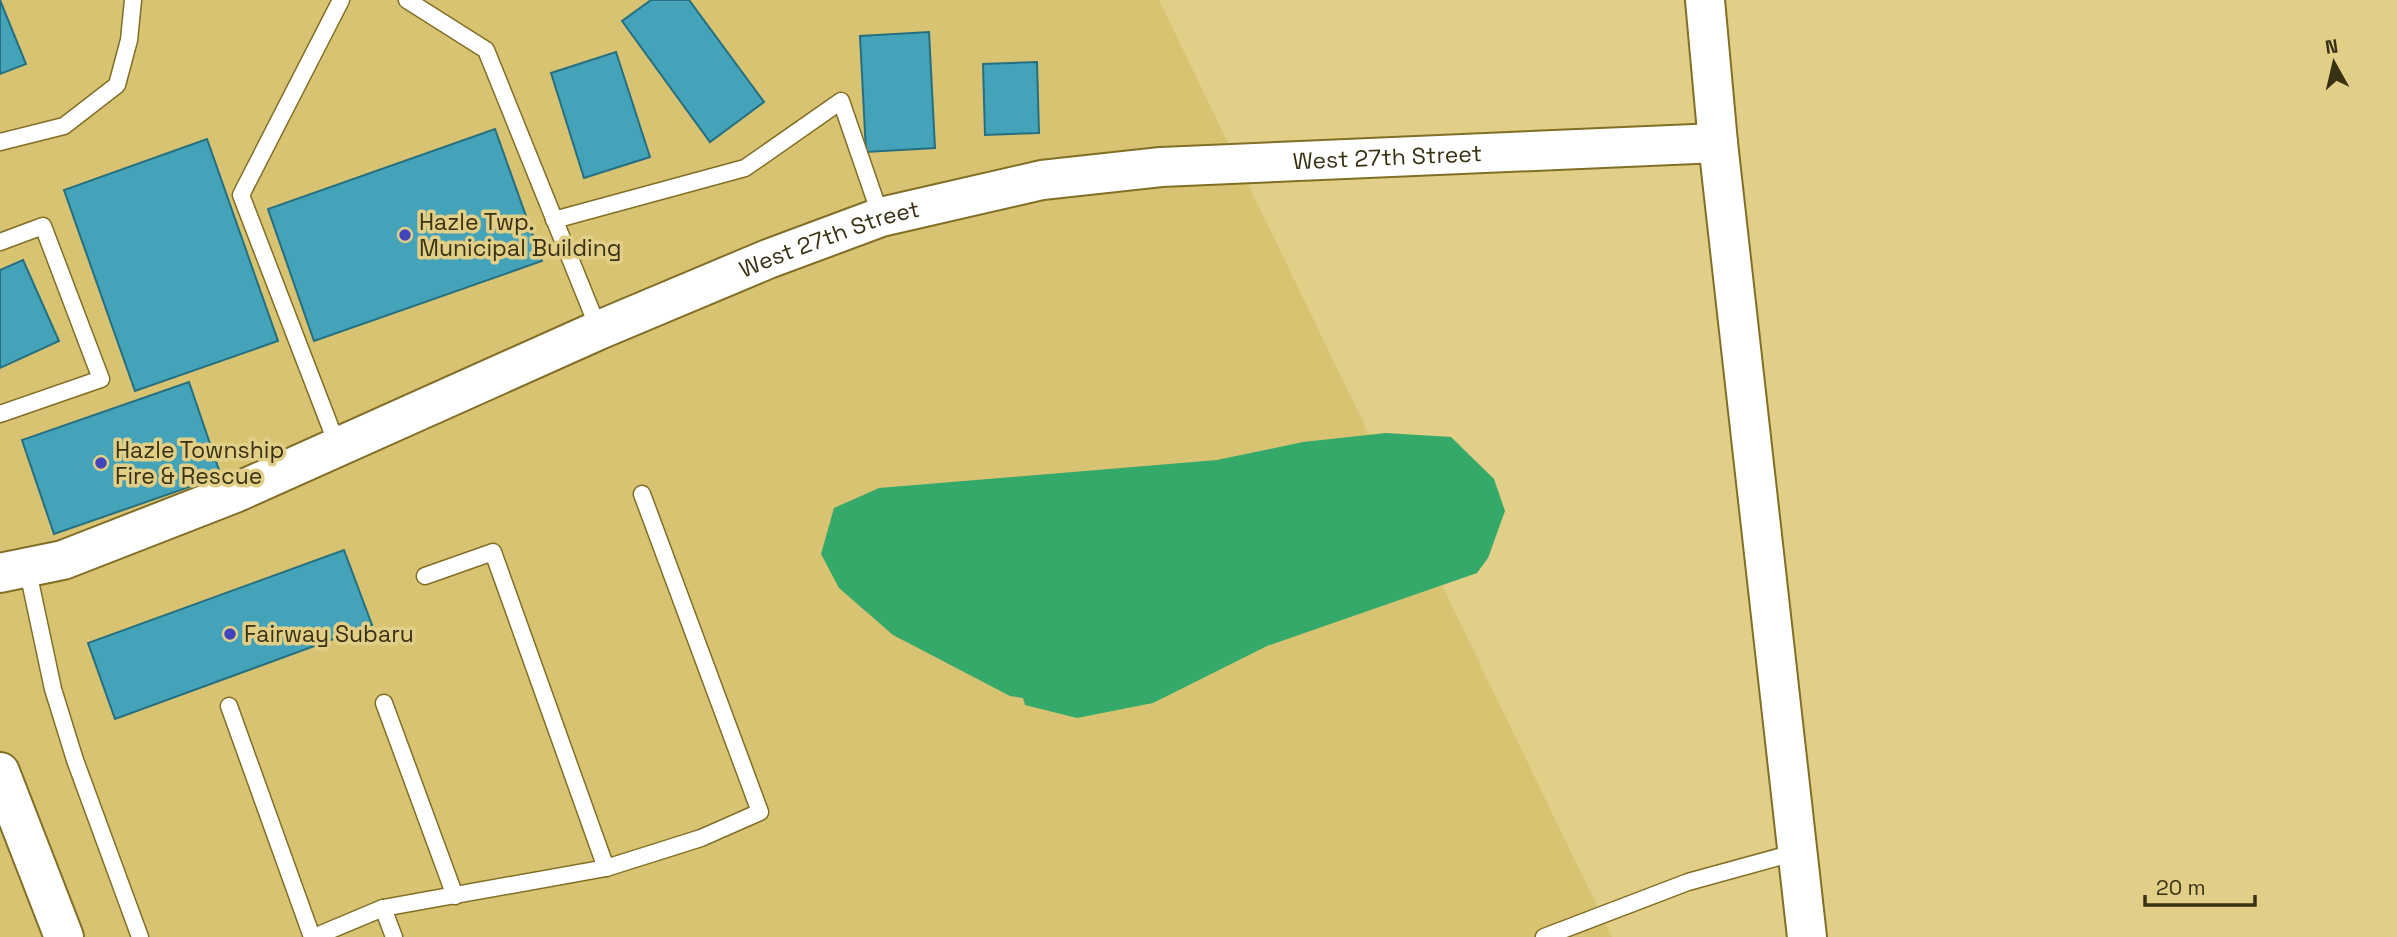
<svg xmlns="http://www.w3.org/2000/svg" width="2397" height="937" viewBox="0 0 2397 937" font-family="'Space Grotesk',sans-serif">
  <rect width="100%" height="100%" fill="#e2cf87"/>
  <path fill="#d8c372" d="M0,0H1159L1612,937H0Z"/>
  <path fill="#34a96a" d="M1386,433L1451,437L1494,479L1505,511L1488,558L1477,573L1267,646L1153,703L1077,718L1025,705L1023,698L1010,696L893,635L839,588L821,554L834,508L879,488L1217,460L1303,442Z"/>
  <g fill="#44a3b9" stroke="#256f80" stroke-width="2">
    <path d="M0,0L26,64L0,74Z"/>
    <path d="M651,0H689L764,102L710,142L622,21Z"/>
    <path d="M929,32L935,148L866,152L860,36Z"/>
    <path d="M616,52L650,157L584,178L551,73Z"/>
    <path d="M1037,62L1039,133L985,135L983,64Z"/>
    <path d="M495,129L542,261L314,341L268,209Z"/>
    <path d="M207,139L278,341L135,391L64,190Z"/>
    <path d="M23,260L59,341L0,368V270Z"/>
    <path d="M189,382L221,476L54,534L22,440Z"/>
    <path d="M344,550L372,625L115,719L88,643Z"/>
  </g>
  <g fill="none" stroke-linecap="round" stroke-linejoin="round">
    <defs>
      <g id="lane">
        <path d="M407,0L486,50L599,330"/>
        <path d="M0,142L64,126L117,85L129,40L133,0"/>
        <path d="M554,220L745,168L841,101L881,217"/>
        <path d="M0,242L43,226L101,379L0,414"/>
        <path d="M338,447L241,195L341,0"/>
        <path d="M27,567L53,689L75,760L140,937"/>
        <path d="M425,576L493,552L606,868"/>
        <path d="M384,703L455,896"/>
        <path d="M229,706L312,937"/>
        <path d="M383,908L606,868L701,838L760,812L642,494"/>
        <path d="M314,937L383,908L394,937"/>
        <path d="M1544,937L1688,882L1797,852"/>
      </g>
      <g id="secondary">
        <path d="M1705,0L1718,143L1807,937"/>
        <path id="s1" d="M0,573L63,560L235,493L599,330L768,259L881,217L1042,180L1161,167L1718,143"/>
      </g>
      <path id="primary" d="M0,772L64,937"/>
    </defs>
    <use href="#lane" stroke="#816f26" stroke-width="19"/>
    <use href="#secondary" stroke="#816f26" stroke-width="42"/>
    <use href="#primary" stroke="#816f26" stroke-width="42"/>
    <use href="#lane" stroke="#fff" stroke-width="16"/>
    <use href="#secondary" stroke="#fff" stroke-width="38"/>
    <use href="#primary" stroke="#fff" stroke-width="38"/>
  </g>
  <g fill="#4245ba" stroke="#e2cf87" stroke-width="2.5">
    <circle cx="405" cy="235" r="7"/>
    <circle cx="101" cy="463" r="7"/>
    <circle cx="230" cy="634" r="7"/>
  </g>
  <g text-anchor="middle" stroke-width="7" stroke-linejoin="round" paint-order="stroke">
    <g font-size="23" fill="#393113" stroke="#e2cf87">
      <text dy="8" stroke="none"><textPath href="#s1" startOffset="1463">West 27th Street</textPath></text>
      <text dy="8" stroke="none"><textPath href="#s1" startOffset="896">West 27th Street</textPath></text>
    </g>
    <g font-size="23" fill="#393113" stroke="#e2cf87" text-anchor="start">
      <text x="419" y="230">Hazle Twp.<tspan x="419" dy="26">Municipal Building</tspan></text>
      <text x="115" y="458">Hazle Township<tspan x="115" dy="26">Fire &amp; Rescue</tspan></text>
      <text x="244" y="642">Fairway Subaru</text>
    </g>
  </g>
  <g transform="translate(2334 63) rotate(352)" stroke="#e2cf87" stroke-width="5" paint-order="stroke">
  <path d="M0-5L12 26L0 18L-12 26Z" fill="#393113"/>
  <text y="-10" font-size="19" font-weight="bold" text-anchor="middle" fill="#393113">N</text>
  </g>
  <path d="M2145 895v10h110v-10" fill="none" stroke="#393113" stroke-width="3.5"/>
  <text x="2156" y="895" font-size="21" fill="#393113" stroke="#e2cf87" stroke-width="5" paint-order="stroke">20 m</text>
</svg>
